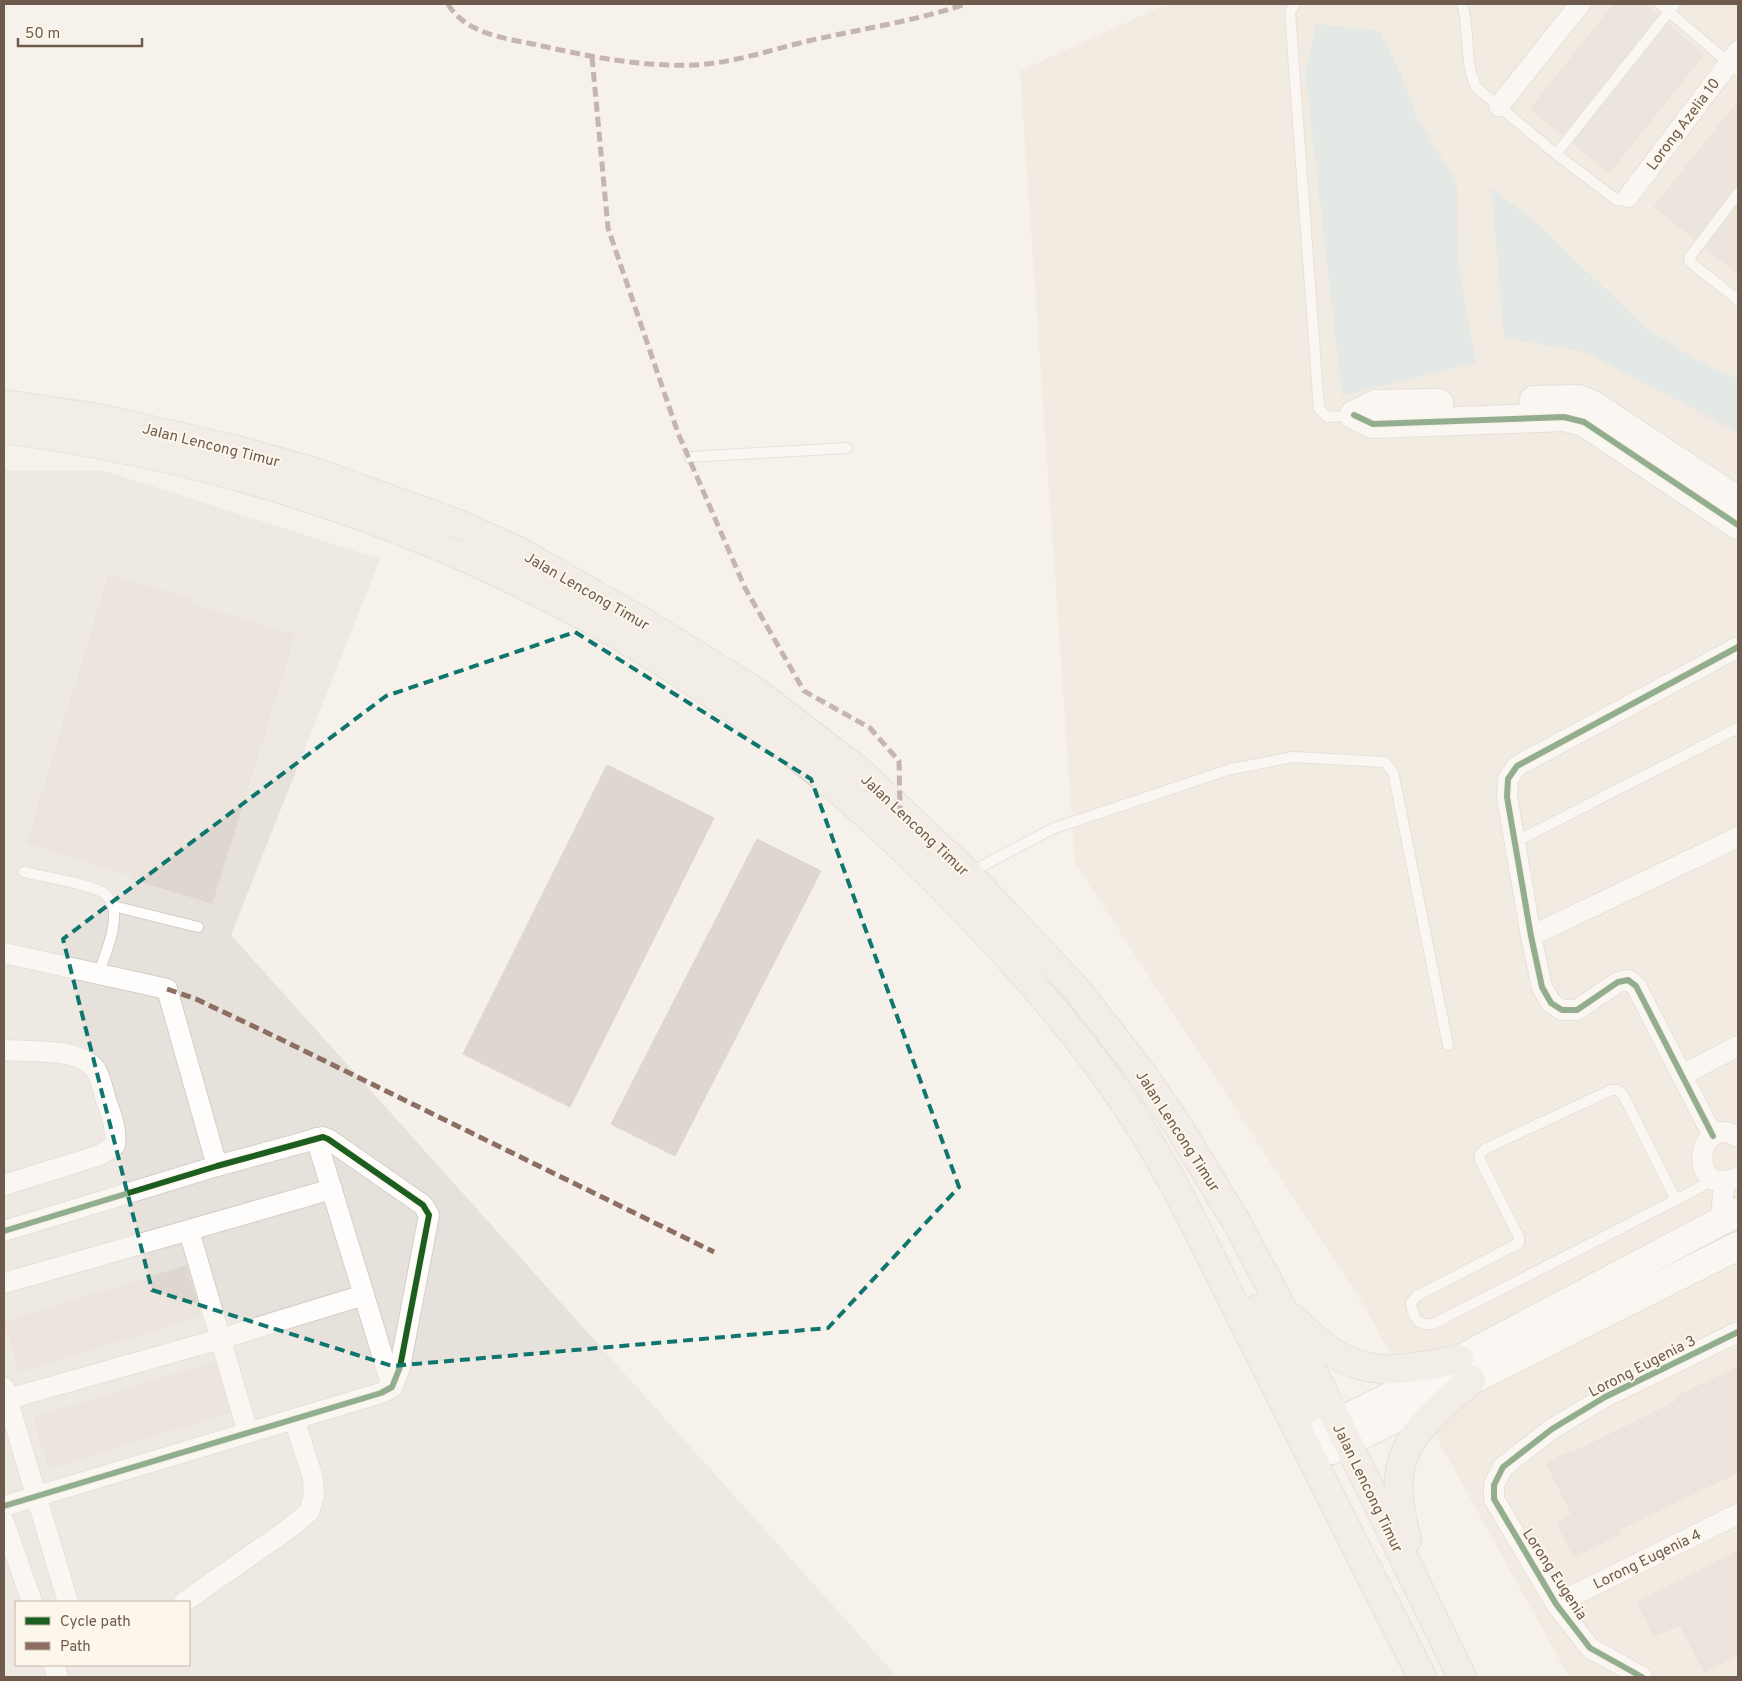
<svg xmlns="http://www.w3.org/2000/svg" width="1742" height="1681" viewBox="0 0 1742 1681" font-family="Overpass,sans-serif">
  <rect width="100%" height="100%" fill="#f5f1ea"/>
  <path fill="#ede4d8" d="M1167,4H1738V1677H1569L1363,1304L1075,863L1020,71Z"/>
  <path fill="#e7e1db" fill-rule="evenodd" d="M4,470L105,471L380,559L231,935L897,1677H4ZM16,1602H189V1665H16Z"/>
  <g fill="#cee1e3">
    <path d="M1316,24L1380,31L1403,79L1417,117L1457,183L1458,261L1476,363L1342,396L1305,72Z"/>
    <path d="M1491,188L1538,224L1648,330L1710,367L1738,379V433L1585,352L1504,338Z"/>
  </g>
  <g fill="#ded7d0" stroke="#ddd5cd">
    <path d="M1614,4H1644L1658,15L1562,135L1530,109Z"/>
    <path d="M1668,24L1704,54L1609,173L1573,143Z"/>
    <path d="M1738,102V186L1733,189L1695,239L1654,207Z"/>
    <path d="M1738,204V274L1705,248Z"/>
    <path d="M109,575L192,600L190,604L295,635L212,903L130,878L131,875L27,843Z"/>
    <path d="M607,765L714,818L570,1107L463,1054Z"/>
    <path d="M757,839L821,871L675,1156L611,1124Z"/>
    <path d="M186,1266L201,1316L20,1371L5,1322Z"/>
    <path d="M215,1362L230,1412L49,1468L34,1418Z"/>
    <path d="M1738,1367V1472L1619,1530L1620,1534L1574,1557L1557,1523L1572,1515L1546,1463L1569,1452L1570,1454L1627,1426L1677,1401L1676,1397Z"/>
    <path d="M1738,1551V1655L1704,1672L1680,1625L1654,1636L1637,1602Z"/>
  </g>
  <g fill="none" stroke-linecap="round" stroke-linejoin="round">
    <defs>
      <g id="lane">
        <path d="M1295,4L1290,12L1319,409L1328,417L1354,415"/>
        <path d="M1462,4C1471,31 1463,63 1477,88L1556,154L1617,200H1623L1628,197"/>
        <path d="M1660,4L1738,71"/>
        <path d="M1556,154L1675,4"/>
        <path d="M1738,193L1689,258L1690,262L1738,300"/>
        <path d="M689,457L847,448"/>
        <path d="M1515,842L1738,728"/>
        <path d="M24,872C40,876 97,885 106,895C111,900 114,906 114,913C115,933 105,954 99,973"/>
        <path d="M969,873L1052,829L1231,769L1293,757L1385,762L1393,772L1448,1045"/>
        <path d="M113,906L198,927"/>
        <path d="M1676,1200L1623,1095L1618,1090H1611L1485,1149L1480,1154V1160L1519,1237V1243L1417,1296L1411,1303C1413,1318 1418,1326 1433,1324L1676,1200L1715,1179"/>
      </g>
      <g id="street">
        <path d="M1499,106L1580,4"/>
        <path d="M1628,197L1738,51"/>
        <path d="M1531,936L1738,837"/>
        <path d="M4,953L167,989L217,1166"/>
        <path d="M4,1050C29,1052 80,1047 96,1070C101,1078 103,1090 106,1100C111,1115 117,1128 115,1145L100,1155L4,1185"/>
        <path d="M1682,1075L1738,1046"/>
        <path d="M1713,1136L1636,986L1628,980L1618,982L1577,1010H1562L1551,1003L1542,987L1531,936L1507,797L1508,779L1517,766L1738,647"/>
        <path d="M1738,1137C1694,1111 1687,1202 1738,1177"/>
        <path d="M316,1138L392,1387"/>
        <path d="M1721,1220L1724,1181"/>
        <path d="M4,1231L217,1166L323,1137L328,1139L423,1205L429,1215L400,1367L392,1387L381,1393L4,1506"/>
        <path d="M189,1231L248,1433"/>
        <path d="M4,1283L332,1189"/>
        <path d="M4,1388L68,1602"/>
        <path d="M8,1399L220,1339L364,1295"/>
        <path d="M4,1522L32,1602"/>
        <path d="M184,1602L287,1530L309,1512L314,1496L313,1478L294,1419"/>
        <path d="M1556,1604L1738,1514"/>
        <path d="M54,1665L58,1677"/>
        <path d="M1642,1677L1590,1648L1556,1604L1494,1499V1485L1503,1467L1552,1429L1605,1397L1738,1332"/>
      </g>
      <g id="secondary">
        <path d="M1534,400L1578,399L1593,405L1738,501"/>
        <path d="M1354,415L1373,424L1564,417L1584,422L1738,525"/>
        <path d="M1354,415L1376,404L1439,403"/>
        <path d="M1322,1430L1385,1399L1738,1212"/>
        <path d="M1332,1450L1738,1246"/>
      </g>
      <g id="highway">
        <path d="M4,404L99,418L237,450L315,472L459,524L520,552L638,619L756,692L859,771L968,874L1078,991L1141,1072L1180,1129L1238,1225L1281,1306L1462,1677"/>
        <path d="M4,429C289,467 564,575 792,752C847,795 899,844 948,893C1013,960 1076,1030 1128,1108C1176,1180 1212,1260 1251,1337C1308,1451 1364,1564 1422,1677"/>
        <path d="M1257,1309L1310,1408"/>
        <path d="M1294,1319C1351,1379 1384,1375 1459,1359"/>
        <path d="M1407,1540C1384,1454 1409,1435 1471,1380"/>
      </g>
    </defs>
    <use href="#lane" stroke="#d4cec8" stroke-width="12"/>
    <use href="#street" stroke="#d4cec8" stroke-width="22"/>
    <use href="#secondary" stroke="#d3cdc5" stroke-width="30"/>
    <use href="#highway" stroke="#d3cdc7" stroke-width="30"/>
    <use href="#lane" stroke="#fefdfc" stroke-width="10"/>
    <use href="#street" stroke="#fefdfc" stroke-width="20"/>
    <use href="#secondary" stroke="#fefdfc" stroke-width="28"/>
    <use href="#highway" stroke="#efe8e5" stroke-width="28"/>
    <g stroke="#8d6e63" stroke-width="5" stroke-dasharray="10 5" stroke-linecap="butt">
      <path d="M448,4C465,33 503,38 533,44C586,56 640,67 694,65C734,63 770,50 808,41C861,29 915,21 966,4"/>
      <path d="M592,57L608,228L678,433L745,588L804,691L870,728L899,761L900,809"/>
      <path d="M167,989L196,999L274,1036L714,1252"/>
    </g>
    <defs>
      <g id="cycleway">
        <path d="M1354,415L1373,424L1564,417L1584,422L1738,525"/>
        <path d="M1713,1136L1636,986L1628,980L1618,982L1577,1010H1562L1551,1003L1542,987L1531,936L1507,797L1508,779L1517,766L1738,647"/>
        <path d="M4,1231L217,1166L323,1137L328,1139L423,1205L429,1215L400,1367L392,1387L381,1393L4,1506"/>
        <path d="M1642,1677L1590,1648L1556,1604L1494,1499V1485L1503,1467L1552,1429L1605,1397L1738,1332"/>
      </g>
    </defs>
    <use href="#cycleway" stroke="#fdf6eb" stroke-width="9"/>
    <use href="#cycleway" stroke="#1b5e20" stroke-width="6"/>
  </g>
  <path d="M0 0H1742V1681H0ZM575,632L811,779L959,1187L828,1328L392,1366L152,1290L63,939L386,696Z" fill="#f5f1ea" fill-opacity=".55" fill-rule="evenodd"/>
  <path fill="none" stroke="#0f766e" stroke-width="4" stroke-dasharray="10 6" stroke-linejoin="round" d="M575,632L811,779L959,1187L828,1328L392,1366L152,1290L63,939L386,696Z"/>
  <g text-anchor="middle" stroke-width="4" stroke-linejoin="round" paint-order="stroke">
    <g font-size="15" fill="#6f5b4e" stroke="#fdf6eb">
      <text transform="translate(1683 124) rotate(-53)" y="5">Lorong Azelia 10</text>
      <text transform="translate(211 445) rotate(14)" y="5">Jalan Lencong Timur</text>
      <text transform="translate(587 591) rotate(30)" y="5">Jalan Lencong Timur</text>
      <text transform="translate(915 825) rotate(43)" y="5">Jalan Lencong Timur</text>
      <text transform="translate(1178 1131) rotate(57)" y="5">Jalan Lencong Timur</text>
      <text transform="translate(1642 1366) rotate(-27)" y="5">Lorong Eugenia 3</text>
      <text transform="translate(1368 1488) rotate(64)" y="5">Jalan Lencong Timur</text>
      <text transform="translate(1647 1559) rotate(-26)" y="5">Lorong Eugenia 4</text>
      <text transform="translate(1555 1574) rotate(57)" y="5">Lorong Eugenia</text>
    </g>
  </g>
  <rect width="1742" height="1681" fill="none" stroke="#6f5b4e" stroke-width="10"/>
  <rect x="15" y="1601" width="175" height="65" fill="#fdf6eb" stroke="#c4b8ac"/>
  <rect x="25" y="1617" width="25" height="8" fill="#1b5e20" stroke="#c4b8ac"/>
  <text x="60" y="1626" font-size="15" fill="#6f5b4e">Cycle path</text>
  <rect x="25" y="1642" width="25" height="8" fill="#8d6e63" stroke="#c4b8ac"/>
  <text x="60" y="1651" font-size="15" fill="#6f5b4e">Path</text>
  <path d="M18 38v8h124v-8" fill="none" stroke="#6f5b4e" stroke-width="2.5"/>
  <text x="25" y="38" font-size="15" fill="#6f5b4e" stroke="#fdf6eb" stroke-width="4" paint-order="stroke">50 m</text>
</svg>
